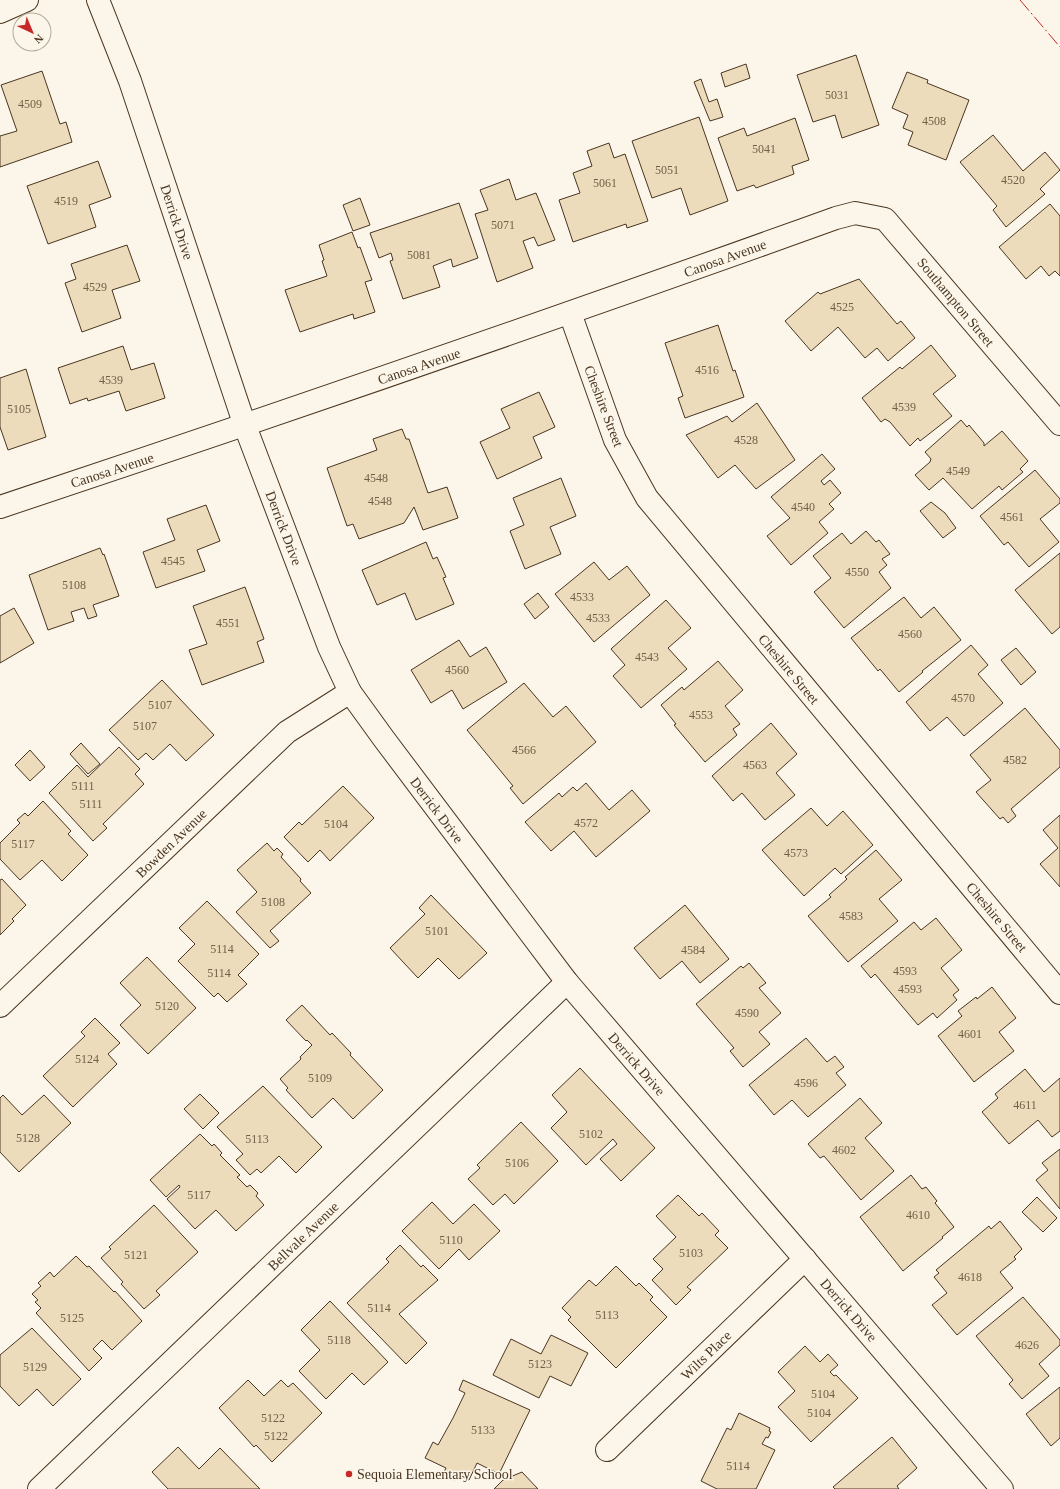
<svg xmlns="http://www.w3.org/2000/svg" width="1060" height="1489" viewBox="0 0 1060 1489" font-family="Georgia,serif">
  <rect width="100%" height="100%" fill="#fbf6e9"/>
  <g fill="#ecdcbc" stroke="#4a3520">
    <path d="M856,55L879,125L842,138L835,115L813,122L797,75Z"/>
    <path d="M746,64L750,78L725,87L721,73Z"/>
    <path d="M42,71L60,124L66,122L72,142L0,167V136L17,131L1,85Z"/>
    <path d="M907,72L928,80L927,83L969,100L946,160L908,145L913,132L903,128L908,115L892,108Z"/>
    <path d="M701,79L709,102L717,99L723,117L710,121L694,82Z"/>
    <path d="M699,117L728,201L690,215L681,188L652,198L632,141Z"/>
    <path d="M795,118L809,160L792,166L794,174L756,188L754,185L737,191L718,138L744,128L747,136Z"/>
    <path d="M993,135L1023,171L1045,152L1060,170L1040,189L1045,194L1006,227L993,210L997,206L960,162Z"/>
    <path d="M609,143L614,158L625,154L648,221L627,228L626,224L573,242L559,200L580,193L573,173L592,166L587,151Z"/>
    <path d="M98,161L111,197L89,205L96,227L48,244L27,186Z"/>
    <path d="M509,179L516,200L536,193L555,240L538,246L534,237L523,241L533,268L497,282L475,214L488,210L480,190Z"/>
    <path d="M360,198L370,225L353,231L343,205Z"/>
    <path d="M459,203L478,258L453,267L451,259L433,266L440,287L403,299L390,261L393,260L391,253L379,258L370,233Z"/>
    <path d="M1050,204L1060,216V276L1055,271L1049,276L1041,266L1026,279L999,247Z"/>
    <path d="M352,232L358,248L360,247L372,280L365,282L375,312L354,319L353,314L300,332L285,290L327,276L322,261L324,260L319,245Z"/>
    <path d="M127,245L140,281L112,290L121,318L82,332L65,283L76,279L71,264Z"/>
    <path d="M859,279L897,324L901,321L915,338L888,361L877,348L865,358L838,327L811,351L785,321L818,292L820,294Z"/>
    <path d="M718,325L733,371L735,370L744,397L685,418L678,398L683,396L665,343Z"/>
    <path d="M931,345L956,376L933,394L952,416L920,441L918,438L910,446L890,422L885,419L881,422L862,398L900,367L902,369Z"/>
    <path d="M123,346L131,370L154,363L165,398L126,411L119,391L88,401L87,398L70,404L58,368Z"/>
    <path d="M26,369L46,437L8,450L0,427V378Z"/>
    <path d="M539,392L555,427L533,437L542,458L497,479L480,442L510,428L501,409Z"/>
    <path d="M757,403L795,460L756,489L735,465L718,478L686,435L727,416L732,422Z"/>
    <path d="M961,420L967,427L969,425L984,443V446L1002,431L1028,461L1020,469L1023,472L1002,490L999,486L972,509L943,478L929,490L915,475L930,462L931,459L925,452Z"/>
    <path d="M402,429L406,439H409L428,493L447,487L458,518L423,530L414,507L404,523L359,539L353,524L347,526L327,468L377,450L373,439Z"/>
    <path d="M822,454L835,469L821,481L824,485L830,480L841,493L829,504L834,509L819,522L828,533L791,565L767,536L790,518L771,497Z"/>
    <path d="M1035,470L1060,499V503L1040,519L1059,542L1029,567L1008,542L1004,545L980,516Z"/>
    <path d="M561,478L576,516L550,527L561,554L525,569L510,531L524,525L513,498Z"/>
    <path d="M931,502L945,513L956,528L943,538L920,511Z"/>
    <path d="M206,505L220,541L197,550L205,571L156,588L143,552L175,540L167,519Z"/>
    <path d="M866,531L876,542L879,540L890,554L882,559L887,565L879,572L891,588L844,628L814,592L831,578L813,556L842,533L851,544Z"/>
    <path d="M426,542L433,559L437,557L446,577L443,578L454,604L416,620L405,593L377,605L362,570Z"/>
    <path d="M100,548L103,555L104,554L119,596L93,605L97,616L88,619L84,608L71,612L74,621L48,630L29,575Z"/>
    <path d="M1060,553V627L1052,634L1015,590Z"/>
    <path d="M594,562L609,580L627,566L650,595L594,642L555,594Z"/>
    <path d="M245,587L264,639L257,642L264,662L202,685L189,650L207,644L193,606Z"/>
    <path d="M538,593L549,607L535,619L524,604Z"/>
    <path d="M904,597L921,618L934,607L961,640L922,671L923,672L899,692L880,669L878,671L851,638Z"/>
    <path d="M666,600L691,628L668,648L687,669L641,708L613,676L625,665L611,649Z"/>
    <path d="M14,608L34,643L0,663V616Z"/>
    <path d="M459,640L470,657L486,647L507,682L463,709L452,690L431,703L411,670Z"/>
    <path d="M971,645L988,665L978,674L1003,703L964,736L947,717L930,731L906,702Z"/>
    <path d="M1016,648L1036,672L1021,685L1001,660Z"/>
    <path d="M718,661L743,690L725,706L740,724L733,729L737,735L705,762L674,725L676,724L661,705L682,687L684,690Z"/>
    <path d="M162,680L214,735L186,761L170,744L153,760L146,753L138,760L109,730Z"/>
    <path d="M524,683L553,717L566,706L596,742L523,804L510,788L513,786L467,730Z"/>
    <path d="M1025,708L1060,750V767L1011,809L1016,816L1008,823L1003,817L1000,819L976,792L991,780L970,755Z"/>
    <path d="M771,723L797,754L776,773L795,795L765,820L742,793L733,801L712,776Z"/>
    <path d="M81,743L100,764L88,774L70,754Z"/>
    <path d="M119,747L140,769L135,774L144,784L103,824L107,828L93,841L49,793L77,765L88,777Z"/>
    <path d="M30,750L45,767L30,781L15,765Z"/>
    <path d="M586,783L609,810L632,790L650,811L596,857L574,831L551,851L525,822L559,793L562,797L573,787L577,791Z"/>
    <path d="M343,786L374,818L330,861L320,850L308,862L284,837L299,822L302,825Z"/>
    <path d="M43,801L71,831L68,834L88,855L62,881L42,860L20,880L0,859V843L20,823L17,820L25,813L28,816Z"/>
    <path d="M811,808L827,826L843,811L873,845L841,874L835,868L804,896L762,850Z"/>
    <path d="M1060,815V887L1040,864L1058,848L1043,830Z"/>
    <path d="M267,843L274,851L277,848L283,854L281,857L301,879L300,881L311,893L270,931L279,941L270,948L236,912L257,892L237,870Z"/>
    <path d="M876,850L902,880L879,899L898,921L848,962L808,916L831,897L829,895L847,879L845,877Z"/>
    <path d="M2,879L26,905L12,919L14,921L0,935V880Z"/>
    <path d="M431,895L487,953L459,979L438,958L418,978L390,948L425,914L419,908Z"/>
    <path d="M207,901L259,954L238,975L247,984L227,1002L218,993L214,997L178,961L195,944L179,928Z"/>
    <path d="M685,905L729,959L700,983L682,961L660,979L634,948Z"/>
    <path d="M936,918L962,950L941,968L959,990L953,995L957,1000L937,1018L933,1013L918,1025L875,974L871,978L861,966L914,922L921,930Z"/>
    <path d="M147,957L196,1008L148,1054L120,1025L141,1005L120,983Z"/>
    <path d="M749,963L766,983L759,988L781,1013L759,1032L770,1044L743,1067L730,1051L734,1048L696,1004L741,966L743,968Z"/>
    <path d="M992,987L1016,1018L999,1032L1014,1051L974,1082L938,1036L962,1016L958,1011L976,997L977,999Z"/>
    <path d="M302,1005L330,1035L332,1033L351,1053L350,1055L383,1090L353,1119L333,1098L312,1118L286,1090L288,1088L280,1079L301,1059L300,1057L312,1045L307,1040L306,1041L286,1020Z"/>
    <path d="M95,1018L120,1043L108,1054L117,1064L73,1107L43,1076L85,1036L81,1032Z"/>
    <path d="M806,1038L827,1062L835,1056L844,1067L836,1073L846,1085L808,1117L792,1100L774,1115L749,1085Z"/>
    <path d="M580,1068L655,1148L621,1181L600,1159L617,1144L613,1139L586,1165L551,1128L567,1112L552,1095Z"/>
    <path d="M1025,1069L1044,1092L1060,1078V1131L1052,1137L1038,1120L1009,1144L982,1112L998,1098L995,1094Z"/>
    <path d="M263,1086L322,1147L296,1173L279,1156L261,1173L257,1169L250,1175L236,1160L243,1154L217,1127Z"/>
    <path d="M200,1094L219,1113L203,1129L184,1109Z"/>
    <path d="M3,1095L22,1115L44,1095L71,1123L19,1172L0,1152V1098Z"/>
    <path d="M860,1098L882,1123L865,1138L894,1171L861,1200L824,1156L820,1158L808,1144Z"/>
    <path d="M521,1122L558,1161L514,1204L505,1194L493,1205L468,1179L480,1168L477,1165Z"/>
    <path d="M200,1134L212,1146L214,1144L222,1153L220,1155L240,1175L237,1177L247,1187L250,1185L258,1193L256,1196L264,1205L236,1231L216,1210L195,1229L167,1199L180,1187L179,1185L166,1197L150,1180Z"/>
    <path d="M1060,1149V1209L1036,1180L1048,1170L1042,1163Z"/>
    <path d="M911,1175L922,1189L926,1187L937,1201L935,1203L954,1227L942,1237L943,1238L903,1271L860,1217Z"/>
    <path d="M678,1195L699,1216L702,1213L719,1231L715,1235L728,1248L687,1287L691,1290L676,1305L652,1280L663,1269L653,1259L676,1237L656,1216Z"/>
    <path d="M1037,1197L1057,1218L1043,1232L1022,1212Z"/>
    <path d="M432,1202L453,1224L474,1204L500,1231L469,1260L459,1249L439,1269L402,1231Z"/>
    <path d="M154,1205L198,1252L156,1291L160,1295L144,1309L121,1284L123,1282L101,1258L111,1249L109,1247Z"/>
    <path d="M1000,1221L1022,1249L1014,1257L1016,1259L1000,1272L1013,1288L957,1335L932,1305L947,1293L934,1277L939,1273L936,1270L989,1226L991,1229Z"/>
    <path d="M400,1245L421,1267L423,1265L438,1280L399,1314L427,1343L406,1364L347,1303L389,1262L386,1259Z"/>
    <path d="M76,1256L87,1267L89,1266L114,1292L115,1291L142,1321L112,1350L102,1340L93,1349L102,1358L89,1371L36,1313L41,1308L35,1302L38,1300L32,1294L41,1286L38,1283L50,1272L54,1277Z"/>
    <path d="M616,1266L636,1286L639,1283L653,1297L650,1300L667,1317L616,1368L568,1320L571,1317L562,1308L589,1280L596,1286Z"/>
    <path d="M1023,1297L1060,1340V1345L1039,1364L1049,1376L1022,1399L1009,1384L1013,1380L976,1336Z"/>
    <path d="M330,1301L388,1362L364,1385L352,1373L326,1399L299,1371L320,1350L301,1330Z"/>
    <path d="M32,1328L81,1379L53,1406L37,1389L19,1406L0,1386V1355Z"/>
    <path d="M551,1335L588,1353L571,1386L550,1376L539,1398L493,1375L511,1339L541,1354Z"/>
    <path d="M805,1346L820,1362L828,1354L838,1365L830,1372L834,1376L836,1375L858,1398L811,1442L778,1407L795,1391L778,1372Z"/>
    <path d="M248,1380L264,1396L281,1380L288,1387L293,1383L322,1413L272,1462L256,1445L254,1447L219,1408Z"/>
    <path d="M463,1380L530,1410L499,1474L477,1463L469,1480L458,1474L455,1480L443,1474L446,1468L425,1458L433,1442L438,1445L453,1418L465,1393L459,1390Z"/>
    <path d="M1060,1387V1438L1051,1446L1026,1414Z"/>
    <path d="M739,1413L770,1428L769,1431L771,1432L768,1438L766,1437L762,1444L775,1450L756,1489H717L701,1481L727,1428L731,1430Z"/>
    <path d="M892,1437L917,1468L897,1486L899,1489H835L833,1487Z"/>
    <path d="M178,1447L199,1469L220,1448L260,1489H168L152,1472Z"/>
    <path d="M522,1472L538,1489H494L503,1480Z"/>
  </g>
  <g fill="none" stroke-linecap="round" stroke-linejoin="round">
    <defs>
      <g id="street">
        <path d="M570,313L615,440L647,498L1060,993"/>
        <path d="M0,507C280,414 558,318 836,218L855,213L885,219L1060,424"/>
        <path d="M0,1006L287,732L350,692"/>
        <path d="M607,1450L805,1259"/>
        <path d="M39,1489L567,982"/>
      </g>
      <g id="secondary">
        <path d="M98,0L130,81L245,426L329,647L350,692L384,739L567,982L1002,1489"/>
        <path d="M0,12L27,0"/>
      </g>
    </defs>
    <use href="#street" stroke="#4a3520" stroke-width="24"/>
    <use href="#secondary" stroke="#4a3520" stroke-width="24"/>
    <use href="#street" stroke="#fbf6e9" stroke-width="22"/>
    <use href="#secondary" stroke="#fbf6e9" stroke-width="22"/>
    <path stroke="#c62828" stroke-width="1" stroke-dasharray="14 3 2 3" stroke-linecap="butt" d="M1020,0L1060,47"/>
  </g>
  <circle fill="#c62828" stroke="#fbf6e9" stroke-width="1.5" cx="349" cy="1474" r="4"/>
  <g text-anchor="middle" stroke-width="3" stroke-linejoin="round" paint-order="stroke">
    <g font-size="12" fill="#725f47">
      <text x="837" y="99">5031</text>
      <text x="30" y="108">4509</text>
      <text x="934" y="125">4508</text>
      <text x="764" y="153">5041</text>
      <text x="667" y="174">5051</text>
      <text x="1013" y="184">4520</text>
      <text x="605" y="187">5061</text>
      <text x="66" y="205">4519</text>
      <text x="503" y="229">5071</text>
      <text x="419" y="259">5081</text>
      <text x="95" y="291">4529</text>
      <text x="842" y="311">4525</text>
      <text x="707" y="374">4516</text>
      <text x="111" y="384">4539</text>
      <text x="904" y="411">4539</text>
      <text x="19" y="413">5105</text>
      <text x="746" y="444">4528</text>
      <text x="958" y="475">4549</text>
      <text x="376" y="482">4548</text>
      <text x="380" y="505">4548</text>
      <text x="803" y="511">4540</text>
      <text x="1012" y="521">4561</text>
      <text x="173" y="565">4545</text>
      <text x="857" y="576">4550</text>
      <text x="74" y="589">5108</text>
      <text x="582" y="601">4533</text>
      <text x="598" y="622">4533</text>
      <text x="228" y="627">4551</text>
      <text x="910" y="638">4560</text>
      <text x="647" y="661">4543</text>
      <text x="457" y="674">4560</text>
      <text x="963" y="702">4570</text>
      <text x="160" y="709">5107</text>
      <text x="701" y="719">4553</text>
      <text x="145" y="730">5107</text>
      <text x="524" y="754">4566</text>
      <text x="1015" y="764">4582</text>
      <text x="755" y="769">4563</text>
      <text x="83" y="790">5111</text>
      <text x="91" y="808">5111</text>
      <text x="586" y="827">4572</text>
      <text x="336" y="828">5104</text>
      <text x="23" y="848">5117</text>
      <text x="796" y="857">4573</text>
      <text x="273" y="906">5108</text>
      <text x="851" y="920">4583</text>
      <text x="437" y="935">5101</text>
      <text x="222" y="953">5114</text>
      <text x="693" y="954">4584</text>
      <text x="905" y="975">4593</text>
      <text x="219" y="977">5114</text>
      <text x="910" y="993">4593</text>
      <text x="167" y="1010">5120</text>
      <text x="747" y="1017">4590</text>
      <text x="970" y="1038">4601</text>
      <text x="87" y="1063">5124</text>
      <text x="320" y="1082">5109</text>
      <text x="806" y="1087">4596</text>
      <text x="1025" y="1109">4611</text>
      <text x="591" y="1138">5102</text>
      <text x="28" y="1142">5128</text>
      <text x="257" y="1143">5113</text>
      <text x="844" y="1154">4602</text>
      <text x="517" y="1167">5106</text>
      <text x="199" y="1199">5117</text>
      <text x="918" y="1219">4610</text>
      <text x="451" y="1244">5110</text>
      <text x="691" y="1257">5103</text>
      <text x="136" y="1259">5121</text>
      <text x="970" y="1281">4618</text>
      <text x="379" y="1312">5114</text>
      <text x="607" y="1319">5113</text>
      <text x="72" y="1322">5125</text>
      <text x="339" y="1344">5118</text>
      <text x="1027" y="1349">4626</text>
      <text x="540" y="1368">5123</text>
      <text x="35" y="1371">5129</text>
      <text x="823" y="1398">5104</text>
      <text x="819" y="1417">5104</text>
      <text x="273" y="1422">5122</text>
      <text x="483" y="1434">5133</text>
      <text x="276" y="1440">5122</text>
      <text x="738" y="1470">5114</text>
    </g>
    <g font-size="14" fill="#4a3520" stroke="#fbf6e9">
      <text transform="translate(177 222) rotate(72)" y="5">Derrick Drive</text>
      <text transform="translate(725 258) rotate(-20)" y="5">Canosa Avenue</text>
      <text transform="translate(956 302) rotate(50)" y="5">Southampton Street</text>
      <text transform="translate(419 366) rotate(-19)" y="5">Canosa Avenue</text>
      <text transform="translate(604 406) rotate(69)" y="5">Cheshire Street</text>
      <text transform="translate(112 470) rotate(-18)" y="5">Canosa Avenue</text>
      <text transform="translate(284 528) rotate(69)" y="5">Derrick Drive</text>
      <text transform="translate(789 669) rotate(50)" y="5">Cheshire Street</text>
      <text transform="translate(437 810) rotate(53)" y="5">Derrick Drive</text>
      <text transform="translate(171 843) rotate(-44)" y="5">Bowden Avenue</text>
      <text transform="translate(997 917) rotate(50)" y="5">Cheshire Street</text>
      <text transform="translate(637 1064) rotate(49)" y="5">Derrick Drive</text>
      <text transform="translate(303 1236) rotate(-44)" y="5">Bellvale Avenue</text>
      <text transform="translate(849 1310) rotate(49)" y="5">Derrick Drive</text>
      <text transform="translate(706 1355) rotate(-44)" y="5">Wilts Place</text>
    </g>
    <g font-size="14" fill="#4a3520" stroke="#fbf6e9" text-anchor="start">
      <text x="357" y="1479">Sequoia Elementary School</text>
    </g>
  </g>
  <g transform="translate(32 32) rotate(136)"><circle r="19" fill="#fbf6e9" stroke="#b4a999"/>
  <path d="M0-3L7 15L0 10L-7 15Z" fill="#c62828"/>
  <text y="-6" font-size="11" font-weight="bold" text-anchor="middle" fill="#4a3520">N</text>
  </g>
</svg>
